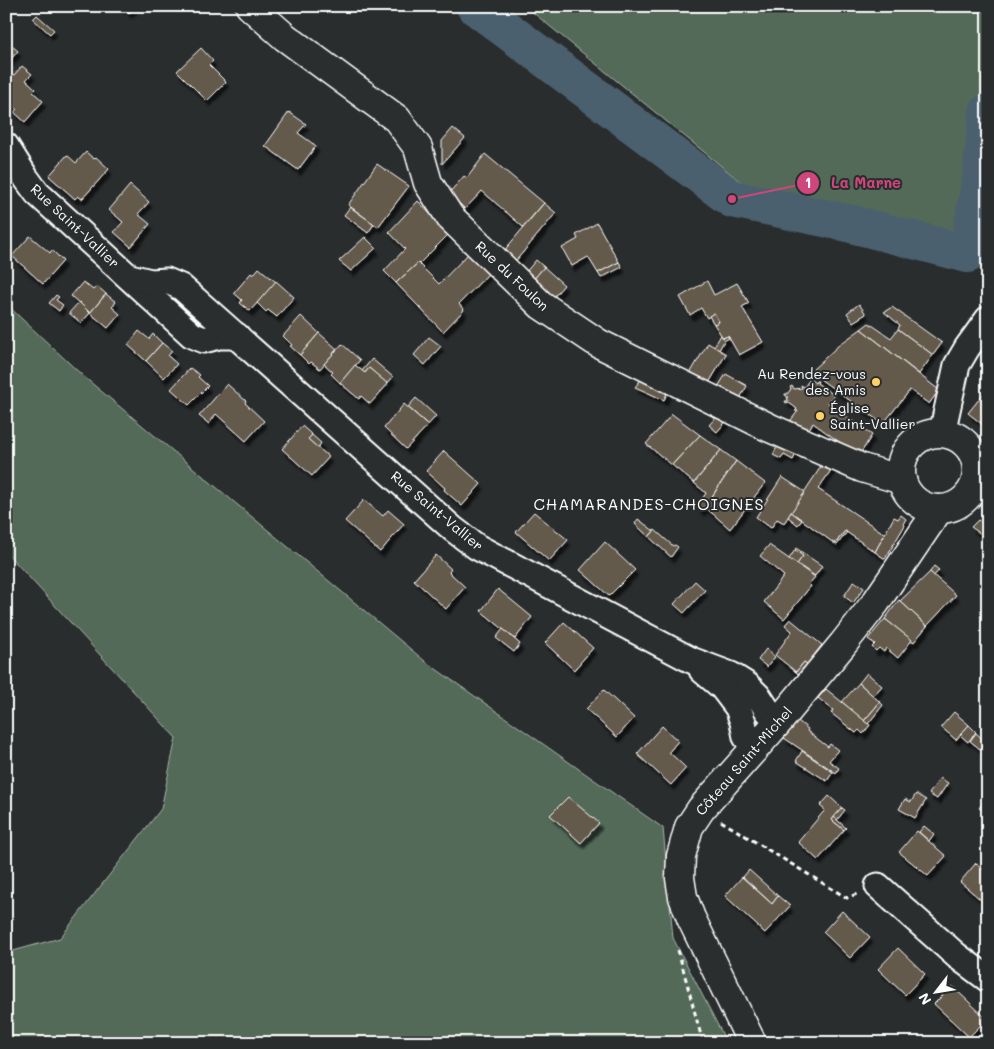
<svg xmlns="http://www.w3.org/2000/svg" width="994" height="1049" viewBox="0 0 994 1049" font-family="Mali,sans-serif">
  <defs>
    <filter id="shadow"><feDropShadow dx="3" dy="5.5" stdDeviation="1" flood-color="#0009"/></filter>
  </defs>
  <rect width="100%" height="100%" fill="#2a2d2e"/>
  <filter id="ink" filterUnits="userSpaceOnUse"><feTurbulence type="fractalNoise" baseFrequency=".02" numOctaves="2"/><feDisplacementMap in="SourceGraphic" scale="10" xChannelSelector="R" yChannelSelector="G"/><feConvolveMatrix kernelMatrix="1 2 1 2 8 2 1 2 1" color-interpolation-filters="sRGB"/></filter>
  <g filter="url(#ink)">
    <g fill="#526a58" stroke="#a8b4ac">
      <path d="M525,6H988V251L753,192Z"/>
      <path d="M6,304L83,376L426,662L663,828L673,938L727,1043H6V953L60,938L161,809L176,738L6,552Z"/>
    </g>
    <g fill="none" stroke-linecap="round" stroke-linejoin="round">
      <path stroke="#4b616e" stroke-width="38" d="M475,6L732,199L848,223L968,254L981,177L988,112"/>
    </g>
    <g fill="#645a4b" stroke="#fff" filter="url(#shadow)">
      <path d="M122,6H136L129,13Z"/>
      <path d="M37,15L54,30L50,34L33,19Z"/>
      <path d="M6,41L18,51L6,65Z"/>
      <path d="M201,48L213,61L209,65L226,82L207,101L177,71Z"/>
      <path d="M22,66L32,74L26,80L36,89L33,92L43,101L25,122L14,112L17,109L6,99V84Z"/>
      <path d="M289,112L306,124L298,133L316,146L298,170L265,146Z"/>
      <path d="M453,128L465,138L442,164V141Z"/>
      <path d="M86,152L94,159L96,157L109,169L82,199L78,196L75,199L49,176L67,155L76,163Z"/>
      <path d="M485,154L544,203L523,227L482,191L465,209L449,193L464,176L467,178Z"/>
      <path d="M377,164L409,186L378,227L348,205Z"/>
      <path d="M130,185L149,202L138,214L150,224L131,247L114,232L123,222L109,210Z"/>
      <path d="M418,201L449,234L419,264L418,263L396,283L384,271L405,249L389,232Z"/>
      <path d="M544,203L556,213L514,263L503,252Z"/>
      <path d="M350,207L374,224L368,233L344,215Z"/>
      <path d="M597,223L619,262L598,273L588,257L572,266L562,248L578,239L576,235Z"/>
      <path d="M30,236L50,253L52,250L63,261L43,284L12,256Z"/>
      <path d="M365,237L376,248L351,271L339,261Z"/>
      <path d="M468,254L489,273L459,304L464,310L443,332L396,283L418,263L439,284Z"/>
      <path d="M536,260L544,267L533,280L525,273Z"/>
      <path d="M619,262L622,267L601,278L598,273Z"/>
      <path d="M544,267L564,285L553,298L533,280Z"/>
      <path d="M259,268L276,282L250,311L240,303L242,300L234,293L251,273L253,275Z"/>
      <path d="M276,281L294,297L277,317L268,310L266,312L257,303Z"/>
      <path d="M707,281L714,295L737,283L749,303L742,307L763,342L739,355L728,336L723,338L714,324L719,322L714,313L707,318L701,308L690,315L680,297Z"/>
      <path d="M83,282L93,290L97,286L106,294L90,313L71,296Z"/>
      <path d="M106,294L116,302L112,307L120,314L108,328L90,313Z"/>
      <path d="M56,295L59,297L56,300L63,305L59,311L49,303Z"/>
      <path d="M79,302L90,313L81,323L69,313Z"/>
      <path d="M859,304L866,314L853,322L847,313Z"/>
      <path d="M892,307L942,343L933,355L898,329L900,325L884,312Z"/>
      <path d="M714,313L719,322L714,324L709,316Z"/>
      <path d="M301,316L319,333L300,355L290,346L292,345L283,336Z"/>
      <path d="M869,323L891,338L898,329L933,355L919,374L861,329Z"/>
      <path d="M861,329L939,390L929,404L910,390L883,424L810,372L839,345Z"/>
      <path d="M139,331L149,339L153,334L162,343L146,361L128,345Z"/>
      <path d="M319,333L337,349L320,369L311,362L309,364L300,355Z"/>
      <path d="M721,335L723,338L728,336L729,338L724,341L719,350L714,347Z"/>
      <path d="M429,337L441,346L425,365L414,355Z"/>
      <path d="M162,343L172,351L168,356L177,364L164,378L146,361Z"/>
      <path d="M708,343L726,354L706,388L688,377Z"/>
      <path d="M342,344L360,360L340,383L331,374L333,372L324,364Z"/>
      <path d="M372,359L393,377L387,384L369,368L365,373L362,371Z"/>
      <path d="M355,365L365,373L369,368L388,384L370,404L361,396L359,399L340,383Z"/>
      <path d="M190,368L200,375L198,377L208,386L189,405L171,389Z"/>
      <path d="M726,374L747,386L736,405L714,393Z"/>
      <path d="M643,377L669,389L664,400L635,387Z"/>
      <path d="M810,379L815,383L816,381H818L817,383L834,395L828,403L872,435L859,456L813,423L807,432L791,421L788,422V421L791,420L798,411H795L797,409L788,402L786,403L785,401H788L787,396L785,395V394H787L791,389L790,387L792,386L794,389L802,388L801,385L804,387Z"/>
      <path d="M227,384L246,401L245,403L264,421L246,441L216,414L209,424L199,416Z"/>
      <path d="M988,388V429L968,413Z"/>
      <path d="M416,398L436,416L428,425L408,407Z"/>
      <path d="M404,404L428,425L406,449L384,428Z"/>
      <path d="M720,413L730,417L717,432L709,425Z"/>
      <path d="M672,414L700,435L672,465L646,444Z"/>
      <path d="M302,426L312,435L308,439L329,457L312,476L282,449Z"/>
      <path d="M312,435L321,443L318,448L308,439Z"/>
      <path d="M700,435L721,450L694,483L672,465Z"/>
      <path d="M780,441L798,449L793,460L784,455L781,459L773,455Z"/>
      <path d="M721,450L736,461L702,511L697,507L706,493L694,483Z"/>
      <path d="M444,451L481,484L462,506L444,490L445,488L426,471Z"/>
      <path d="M736,461L765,483L730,529L705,507Z"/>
      <path d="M824,462L834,466L818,489L885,534L875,552L845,531L835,544L791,512Z"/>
      <path d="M782,477L805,492L784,523L777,519L771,528L756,517Z"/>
      <path d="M364,500L383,516L388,510L404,524L380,552L345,521Z"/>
      <path d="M988,509V526L980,521Z"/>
      <path d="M534,512L568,540L549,561L516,532Z"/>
      <path d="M791,512L802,520L798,525L788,517Z"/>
      <path d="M901,515L906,519L903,524L905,525L885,559L875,552L894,517L898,519Z"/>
      <path d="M638,519L654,531L649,537L635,524Z"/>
      <path d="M978,520L988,526V539L971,527Z"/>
      <path d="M655,530L673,546L675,545L678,547L671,557L649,537Z"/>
      <path d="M845,531L847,532L837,545L835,544Z"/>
      <path d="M605,542L635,570L609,596L580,570Z"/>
      <path d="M769,545L815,577L809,584L811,586L784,619L764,602L784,576L760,556Z"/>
      <path d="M796,548L822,566L815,576L797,564L803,556L795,550Z"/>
      <path d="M795,550L803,556L797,564L789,559Z"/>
      <path d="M436,555L451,569L449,572L465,587L446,609L414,580Z"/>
      <path d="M934,566L939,570L934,576L930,572Z"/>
      <path d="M930,572L956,595L927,626L900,601Z"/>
      <path d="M695,581L705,590L684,613L674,604Z"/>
      <path d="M854,581L864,588L853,603L844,596Z"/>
      <path d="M498,589L532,617L515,639L481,611Z"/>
      <path d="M899,600L927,626L914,642L885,619Z"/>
      <path d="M790,619L822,645L807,664L804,662L796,672L775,655L792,631L785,625Z"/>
      <path d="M885,619L912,640L898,658L886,648L884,652L879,648L876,651L872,647L875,644L868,639Z"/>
      <path d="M564,622L593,648L574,670L545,643Z"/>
      <path d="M503,629L520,644L514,652L496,638Z"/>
      <path d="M766,649L775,657L767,667L758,660Z"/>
      <path d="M804,662L807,664L798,674L796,672Z"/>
      <path d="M867,673L882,686L873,696L859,683Z"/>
      <path d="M859,683L880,702L864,721L842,702Z"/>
      <path d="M826,689L870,725L863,734L859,730L856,733L831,713L833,710L818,698Z"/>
      <path d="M604,690L634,718L617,737L586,709Z"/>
      <path d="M880,702L883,705L868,724L864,721Z"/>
      <path d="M954,712L969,725L956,740L941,727Z"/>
      <path d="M798,721L808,729L807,731L828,747L830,744L838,750L829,761L839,768L836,773L784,738Z"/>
      <path d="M969,725L976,732L968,742L960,735Z"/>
      <path d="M662,726L678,741L669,752L686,768L671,785L637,754Z"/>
      <path d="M976,733L985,741L980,749L970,741Z"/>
      <path d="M802,751L833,772L827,781L796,761Z"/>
      <path d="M940,778L948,783L937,799L929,794Z"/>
      <path d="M916,794L926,800L915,818L899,809L905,799L911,802Z"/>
      <path d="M829,796L842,808L832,820L844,830L818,860L798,842L825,810L820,806Z"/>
      <path d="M988,796V814L979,808Z"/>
      <path d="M568,797L599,823L581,843L550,815Z"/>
      <path d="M842,808L845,810L837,820L834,817Z"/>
      <path d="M834,817L846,828L844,830L832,820Z"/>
      <path d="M924,826L934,834L929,841L919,832Z"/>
      <path d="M917,831L946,856L928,876L899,852Z"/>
      <path d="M976,863L988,874V903L987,905L960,882Z"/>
      <path d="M749,870L778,896L772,904L743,877Z"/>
      <path d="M742,877L772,904L778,896L790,906L765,933L725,896Z"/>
      <path d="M842,911L870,937L850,958L823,932Z"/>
      <path d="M898,948L925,974L905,995L878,969Z"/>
      <path d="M952,986L987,1019L969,1037L934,1004Z"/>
      <path d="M988,1032V1043H983L980,1040Z"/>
    </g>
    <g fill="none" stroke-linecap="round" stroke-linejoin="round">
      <defs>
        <g id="street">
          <path d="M6,146L26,178L37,193L192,335L204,340L219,336H237"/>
          <path d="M130,277L151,282L167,281L181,287L453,529L477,547L691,660L731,675L747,685L759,697L768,711L780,720"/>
          <path d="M942,433L957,365L967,348L988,319"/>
          <path d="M977,477L988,484"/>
          <path d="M702,670L722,687L738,708L743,722L746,737L755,748"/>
          <path d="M878,886L957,956L988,979"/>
        </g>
        <g id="secondary">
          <path d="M250,6L285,37L397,119L418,148L428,183L450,217L541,305L598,343L770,428L862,468L902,480"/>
          <circle cx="939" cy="471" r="38"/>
          <path d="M752,1043L691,918L683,897L680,878L681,856L689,827L701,809L780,720L843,644L876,602L939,509"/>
        </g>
      </defs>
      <use href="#street" stroke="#fff" stroke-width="29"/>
      <use href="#secondary" stroke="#fff" stroke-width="31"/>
      <g stroke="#fff" stroke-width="3" stroke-dasharray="5 4" stroke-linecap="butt">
        <path d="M721,821L847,898L859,893"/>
        <path d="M678,950L703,1043"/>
      </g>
      <use href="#street" stroke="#2a2d2e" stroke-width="25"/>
      <use href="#secondary" stroke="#2a2d2e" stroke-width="28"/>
    </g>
  </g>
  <g fill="#ffd166" stroke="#2a2d2e" stroke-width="2">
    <circle cx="876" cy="382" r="5"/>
    <circle cx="820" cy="416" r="5"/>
  </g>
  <g text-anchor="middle" stroke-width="4" stroke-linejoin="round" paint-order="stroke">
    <g font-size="14" fill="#fff" stroke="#2a2d2e">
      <text transform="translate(75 226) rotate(43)" y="5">Rue Saint-Vallier</text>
      <text transform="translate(512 276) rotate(43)" y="5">Rue du Foulon</text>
      <text transform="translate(437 511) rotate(40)" y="5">Rue Saint-Vallier</text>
      <text transform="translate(744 761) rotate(-49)" y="5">Côteau Saint-Michel</text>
    </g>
    <g font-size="14" fill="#fff" stroke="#2a2d2e" text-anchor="end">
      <text x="866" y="379">Au Rendez-vous<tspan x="866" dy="16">des Amis</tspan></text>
      <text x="830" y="413" text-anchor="start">Église<tspan x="830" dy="16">Saint-Vallier</tspan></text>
    </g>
    <g font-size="16" letter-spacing="1" fill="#fff" stroke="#2a2d2e">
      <text x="649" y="510">CHAMARANDES-CHOIGNES</text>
    </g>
  </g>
  <path fill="none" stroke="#ce467c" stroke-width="2" d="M732 199L808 183"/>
  <g fill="#ce467c" stroke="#2a2d2e" stroke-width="2">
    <circle cx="732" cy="199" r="5"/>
    <circle cx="808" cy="183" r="12"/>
  </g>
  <g font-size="15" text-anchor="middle" font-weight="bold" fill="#fff">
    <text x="808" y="188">1</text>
  </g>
  <g font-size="15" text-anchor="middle" font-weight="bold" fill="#ce467c" stroke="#2a2d2e" stroke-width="4" stroke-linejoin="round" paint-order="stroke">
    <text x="866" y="188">La Marne</text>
  </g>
  <rect width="994" height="1049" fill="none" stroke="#2a2d2e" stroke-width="25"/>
  <rect x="12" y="12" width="969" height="1024" fill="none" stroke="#fff" stroke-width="2" filter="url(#ink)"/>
  <g transform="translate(936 992) rotate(239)" stroke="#2a2d2e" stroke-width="4" paint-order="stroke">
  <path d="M0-4L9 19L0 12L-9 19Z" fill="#ffffff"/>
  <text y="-8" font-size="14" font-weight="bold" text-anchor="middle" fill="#ffffff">N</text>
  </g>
</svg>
